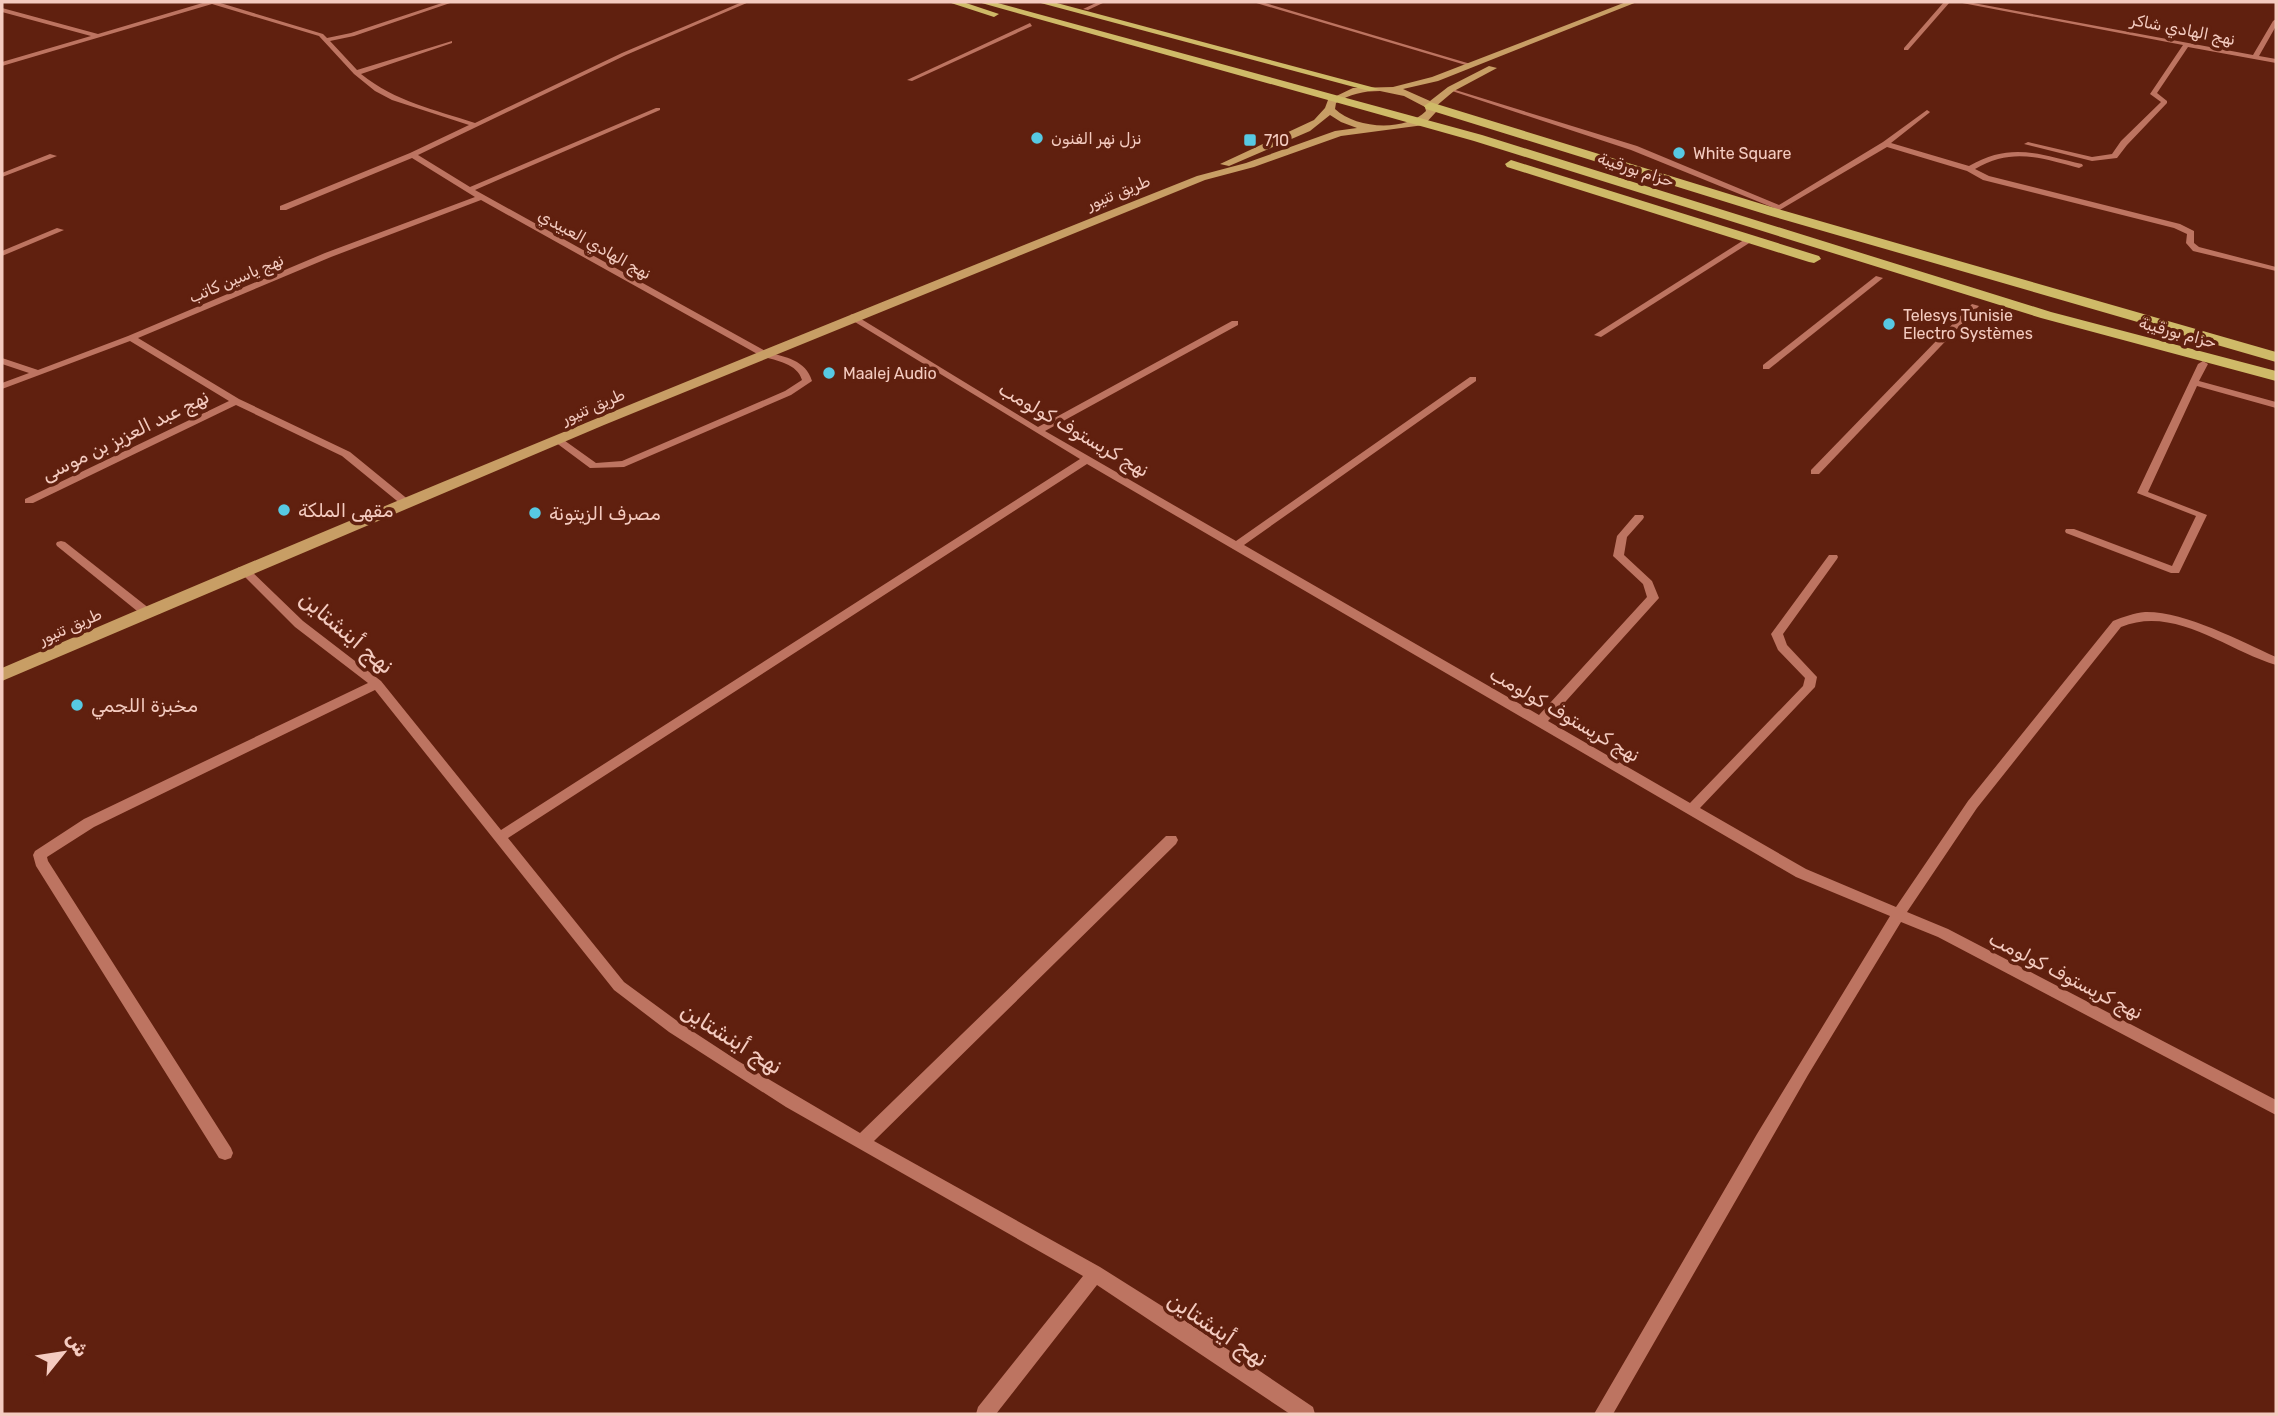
<svg xmlns="http://www.w3.org/2000/svg" width="2278" height="1416" viewBox="0 0 2278 1416" font-family="Rubik,Vazirmatn,sans-serif">
  <rect width="100%" height="100%" fill="#60200f"/>
  <g fill="none" stroke-linecap="round" stroke-linejoin="round">
    <g fill="#bd7461" fill-rule="evenodd">
      <path d="M206,2H217L323,34L327,38L351,33L445,2H453L354,36L330,41L357,70L452,41V43L361,74C396,102 433,109 475,123L622,53L742,2H749L626,55L418,155L470,187L656,108H660V110L475,190L767,352C785,357 806,360 812,381L791,395L624,467L590,468L555,442V438H561L596,463L622,461L785,391L802,380C797,363 776,361 761,356L481,200L331,257L138,338L239,399L350,452L410,501V505H402L342,456L236,405L33,503H25V499L229,401L130,341L2,389V383L29,373L2,364V358L38,370L128,336L325,253L475,197L412,158L286,210H280V206L410,153L469,125L392,100L375,91L354,74L319,36L212,4L2,66V62L91,36L2,12V8L98,34Z"/>
      <path d="M1098,2H1105L1088,10L1083,9Z"/>
      <path d="M1253,2H1262L1474,65L1469,66Z"/>
      <path d="M1944,2H1950L1908,50H1904V48Z"/>
      <path d="M1957,2H1968L2253,55L2273,21L2276,19V26L2259,56L2276,59V63L2188,47L2157,93L2167,101V103L2127,145L2117,158L2092,161L2024,144L2028,142L2092,157L2112,154L2121,141L2161,102L2150,94L2183,45Z"/>
      <path d="M1030,23L1032,26L912,81L907,80Z"/>
      <path d="M1449,88L1637,146L1779,205L1883,142L1927,110L1930,112L1929,113L1891,143L1969,166C2011,142 2038,154 2082,164L2083,166L2079,168C2040,158 2013,147 1975,169L1989,176L2180,224L2194,231V243L2199,247L2276,267V271L2193,251L2186,243L2187,234L2174,228L1983,180L1967,171L1887,147L1773,214L1769,212L1774,208L1631,150L1449,90Z"/>
      <path d="M50,154L57,156L2,177V173Z"/>
      <path d="M57,228L64,230L2,256V251Z"/>
      <path d="M1747,238L1754,240L1601,337L1594,335Z"/>
      <path d="M1876,276L1883,278L1769,369H1763V365Z"/>
      <path d="M1972,304L1979,306L1819,474H1811V470Z"/>
      <path d="M853,314L1038,427L1232,321H1238V325L1045,431L1236,541L1470,377H1476V381L1244,545L1539,715L1647,597L1643,584L1613,556L1617,536L1635,515H1643L1644,517L1643,519L1627,537L1624,555L1652,581L1659,598L1548,721L1690,803L1803,686L1805,678L1778,650L1771,634L1829,555H1837L1838,557L1837,559L1783,634L1787,645L1817,677L1815,687L1700,808L1806,869L1896,907L1968,801L2113,621C2123,617 2134,613 2145,612C2184,611 2240,641 2276,657V665C2226,650 2175,605 2121,627L1977,808L1907,912L1948,929L2276,1100V1115L1938,937L1901,922L1808,1075L1613,1414H1594L1757,1134L1890,916L1796,877L1087,464L508,838L624,982L680,1023L738,1061L860,1133L1166,836H1176L1178,840L1176,844L874,1141L1100,1267L1181,1318L1313,1407L1315,1414H1290L1097,1285L996,1414H976L978,1407L1083,1276L786,1107L669,1032L614,990L375,690L94,827L47,857L48,861L231,1148L233,1153L231,1158L225,1160L219,1158L36,866L33,855L35,851L84,819L368,683L295,627L237,569L239,567H247L303,621L381,681L501,830L1080,459L850,319V315Z"/>
      <path d="M2203,361L2208,364L2199,381L2276,402V408L2197,386L2148,492L2207,515L2179,573H2171L2066,533L2065,531L2066,529H2074L2172,566L2196,516L2137,493L2198,364Z"/>
      <path d="M61,541L65,542L150,609L152,612L150,615H142L57,546L56,544L57,542Z"/>
    </g>
    <path fill="#c89e65" fill-rule="evenodd" d="M1626,2H1637L1438,81L1403,89L1430,101L1448,87L1489,66L1497,68L1454,91L1435,107L1436,112L1424,125L1341,136L1254,167L1205,180L604,425L2,681V668C398,498 797,335 1197,176L1246,163L1335,131L1357,128L1341,122L1330,115L1310,131L1229,166L1220,164L1314,120L1325,108L1328,100L1353,88L1393,87L1432,77ZM1380,91L1404,96L1425,107L1426,111C1405,132 1356,129 1335,109L1336,103C1350,94 1363,91 1380,91Z"/>
    <g fill="#cfba68" fill-rule="evenodd">
      <path d="M948,2H963L999,14L994,17Z"/>
      <path d="M978,2H994L1482,135L2051,312L2276,371V381L2041,318L1474,141Z"/>
      <path d="M1037,2H1053L1379,89L1369,91Z"/>
      <path d="M1430,102L1778,209L2276,352V362L1768,215L1426,109L1424,106Z"/>
      <path d="M1511,160L1819,256L1821,259L1814,263L1809,262L1507,167L1505,164Z"/>
    </g>
  </g>
  <g fill="#57c9e3" stroke="#60200f" stroke-width="2.5">
    <circle cx="1037" cy="138" r="7"/>
    <rect x="1243" y="133" width="14" height="14" rx="3.5"/>
    <circle cx="1679" cy="153" r="7"/>
    <circle cx="1889" cy="324" r="7"/>
    <circle cx="829" cy="373" r="7"/>
    <circle cx="284" cy="510" r="7"/>
    <circle cx="535" cy="513" r="7"/>
    <circle cx="77" cy="705" r="7"/>
  </g>
  <g text-anchor="middle" stroke-width="7" stroke-linejoin="round" paint-order="stroke">
    <g font-size="16" fill="#f4cbc0" stroke="#60200f">
      <text transform="translate(2183 29) rotate(11)" y="6">نهج الهادي شاكر</text>
      <text transform="translate(1636 169) rotate(18)" y="6">حزام بورقيبة</text>
      <text transform="translate(1118 192) rotate(-22)" y="6">طريق تنيور</text>
      <text transform="translate(595 244) rotate(29)" y="6">نهج الهادي العبيدي</text>
      <text transform="translate(236 278) rotate(-23)" y="6">نهج ياسين كاتب</text>
      <text transform="translate(2178 332) rotate(15)" y="6">حزام بورقيبة</text>
      <text transform="translate(593 406) rotate(-23)" y="6">طريق تنيور</text>
      <text transform="translate(70 626) rotate(-24)" y="6">طريق تنيور</text>
    </g>
    <g font-size="16" fill="#f4cbc0" stroke="#60200f" text-anchor="start">
      <text x="1051" y="144">نزل نهر الفنون</text>
      <text x="1264" y="146">710</text>
      <text x="1693" y="159">White Square</text>
      <text x="1903" y="321">Telesys Tunisie<tspan x="1903" dy="18">Electro Systèmes</tspan></text>
      <text x="843" y="379">Maalej Audio</text>
    </g>
    <g font-size="19" fill="#f4cbc0" stroke="#60200f">
      <text transform="translate(1074 429) rotate(30)" y="7">نهج كريستوف كولومب</text>
      <text transform="translate(125 435) rotate(-26)" y="7">نهج عبد العزيز بن موسى</text>
      <text transform="translate(1565 714) rotate(30)" y="7">نهج كريستوف كولومب</text>
      <text transform="translate(2066 975) rotate(27)" y="7">نهج كريستوف كولومب</text>
    </g>
    <g font-size="19" fill="#f4cbc0" stroke="#60200f" text-anchor="start">
      <text x="298" y="517">مقهى الملكة</text>
      <text x="549" y="520">مصرف الزيتونة</text>
      <text x="91" y="712">مخبزة اللجمي</text>
    </g>
    <g font-size="23" fill="#f4cbc0" stroke="#60200f">
      <text transform="translate(347 632) rotate(40)" y="8">نهج أينشتاين</text>
      <text transform="translate(732 1038) rotate(32)" y="8">نهج أينشتاين</text>
      <text transform="translate(1218 1329) rotate(34)" y="8">نهج أينشتاين</text>
    </g>
  </g>
  <rect width="2278" height="1416" fill="none" stroke="#f4cbc0" stroke-width="7"/>
  <g transform="translate(63 1353) rotate(60)" stroke="#60200f" stroke-width="5" paint-order="stroke">
  <path d="M0-5L12 26L0 18L-12 26Z" fill="#f4cbc0"/>
  <text y="-10" font-size="19" font-weight="bold" text-anchor="middle" fill="#f4cbc0">ش</text>
  </g>
</svg>
